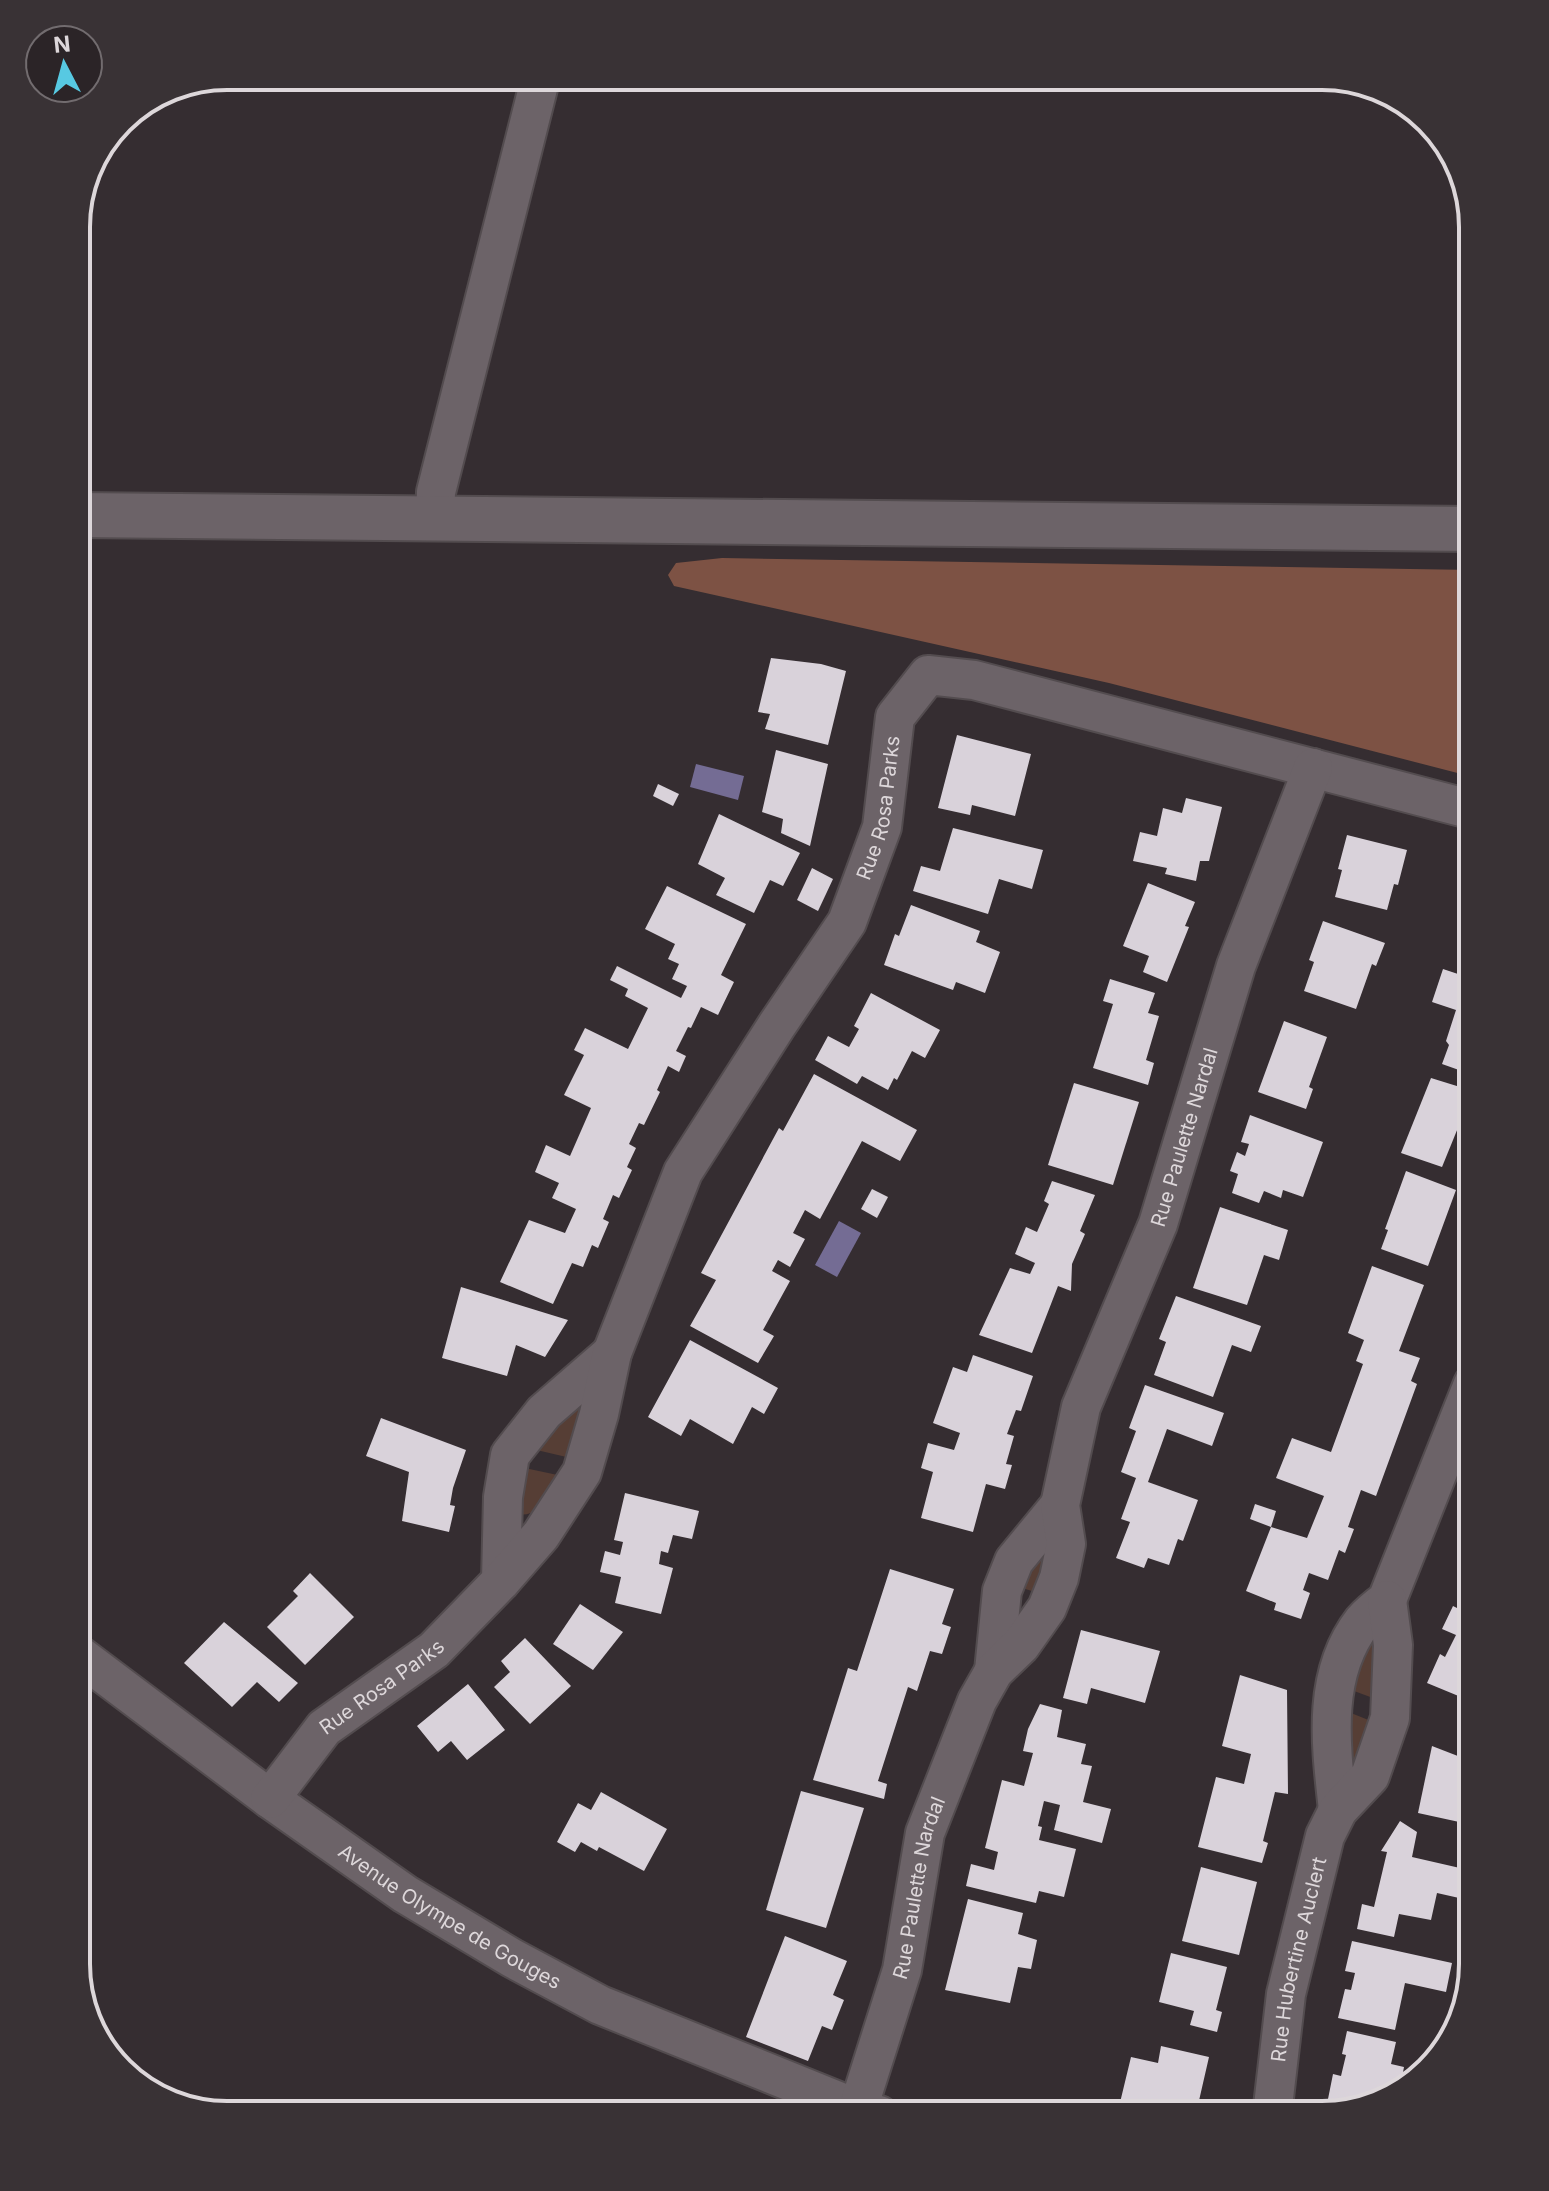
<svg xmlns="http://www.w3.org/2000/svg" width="1549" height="2191" viewBox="0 0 1549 2191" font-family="Inter,sans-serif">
  <rect width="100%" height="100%" fill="#352d31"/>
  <g fill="#563e35">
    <path d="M576,1404L583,1405L575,1459L528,1448Z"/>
    <path d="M520,1467L567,1477C554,1492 540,1518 519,1514Z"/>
    <path d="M1050,1539L1042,1594L1015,1586Z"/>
    <path d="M1376,1637L1381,1701L1346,1688L1363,1639Z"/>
    <path d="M1341,1709L1376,1723L1362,1760H1346Z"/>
  </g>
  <path fill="#7d5244" d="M722,558L1473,570V777L1109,683L674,586L668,575L676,563Z"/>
  <g fill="#746c94">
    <path d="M696,764L744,776L738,800L690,787Z"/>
    <path d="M839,1221L861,1233L837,1277L815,1265Z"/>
  </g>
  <g fill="#d9d2da">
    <path d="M771,658L821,664L846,671L828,745L765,729L770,714L758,712Z"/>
    <path d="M957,735L1031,754L1015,816L972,805L970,815L938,808Z"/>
    <path d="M776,750L828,764L810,846L781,833L783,819L762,812Z"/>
    <path d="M658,784L679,794L673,806L653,796Z"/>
    <path d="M1186,798L1222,807L1209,861H1200L1196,881L1165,874L1167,868L1133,861L1140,832L1157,836L1163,808L1182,813Z"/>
    <path d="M719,814L800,853L783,886L770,880L754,913L716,895L725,878L698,864Z"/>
    <path d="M953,828L1043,850L1032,889L999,879L988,914L913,891L921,866L940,871Z"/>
    <path d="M1347,835L1407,850L1398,885L1394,884L1387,910L1335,897L1342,870L1338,869Z"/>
    <path d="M812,868L833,879L818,911L797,900Z"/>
    <path d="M1148,883L1195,902L1185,926L1189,927L1167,982L1143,972L1149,956L1123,946Z"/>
    <path d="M667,886L746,924L721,975L734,982L718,1015L701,1007L691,1028L688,1027L676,1051L686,1056L679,1072L668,1066L657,1090L660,1092L644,1125L639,1123L629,1144L636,1148L627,1167L632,1170L619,1198L613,1195L603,1219L609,1222L598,1248L592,1245L583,1267L572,1263L553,1304L500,1282L529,1220L565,1233L576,1209L552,1198L559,1183L535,1172L546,1145L570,1156L591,1108L564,1095L584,1055L574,1050L585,1028L628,1049L648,1008L625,996L628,989L610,980L617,966L681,998L687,986L672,979L679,964L668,959L675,944L645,929Z"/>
    <path d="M911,905L980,931L976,942L1000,952L985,993L956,982L953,990L884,965L895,934L899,936Z"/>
    <path d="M1472,907H1473V957L1461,954Z"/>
    <path d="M1323,921L1385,943L1376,966L1372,964L1356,1009L1304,991L1314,962L1309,960Z"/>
    <path d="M1443,969L1473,979V1075L1442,1064L1449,1045L1446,1041L1456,1010L1432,1002Z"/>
    <path d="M1110,979L1155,993L1148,1013L1159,1016L1146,1060L1154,1063L1148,1085L1093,1068L1113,1004L1103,1001Z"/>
    <path d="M871,993L940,1030L925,1058L912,1051L897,1080L894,1078L888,1090L862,1076L857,1084L815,1060L828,1036L849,1047L859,1029L854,1026Z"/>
    <path d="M1284,1021L1327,1037L1309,1087L1313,1089L1306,1109L1258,1092Z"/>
    <path d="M814,1074L917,1130L900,1161L862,1141L820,1219L805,1210L793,1233L805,1239L790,1267L778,1260L772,1271L790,1281L763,1330L774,1336L758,1363L690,1326L716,1280L701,1273L779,1128L783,1131Z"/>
    <path d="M1431,1078L1473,1091L1442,1167L1401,1153Z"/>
    <path d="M1074,1083L1139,1102L1113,1185L1048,1165Z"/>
    <path d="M1250,1115L1323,1142L1303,1197L1283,1190L1281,1198L1264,1191L1259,1203L1232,1193L1238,1174L1230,1171L1237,1152L1245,1156L1249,1144L1241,1142Z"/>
    <path d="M1406,1171L1456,1190L1428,1266L1381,1249L1388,1230L1385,1229Z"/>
    <path d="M1052,1181L1095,1195L1080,1231L1085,1234L1072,1264L1071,1291L1058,1286L1032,1353L979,1335L1010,1268L1030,1274L1035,1263L1015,1254L1026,1227L1037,1232L1049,1204L1044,1201Z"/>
    <path d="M872,1189L888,1197L877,1218L861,1209Z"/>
    <path d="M1220,1207L1288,1230L1279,1260L1264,1255L1247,1305L1193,1288Z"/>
    <path d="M1372,1266L1424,1285L1399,1351L1420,1358L1411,1381L1417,1384L1376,1496L1361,1490L1348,1527L1354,1529L1345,1553L1339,1550L1328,1580L1309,1573L1303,1590L1310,1593L1301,1619L1274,1610L1276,1603L1246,1591L1271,1527L1307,1538L1324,1496L1276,1478L1292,1438L1331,1452L1363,1364L1356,1361L1364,1340L1348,1333Z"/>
    <path d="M461,1287L568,1320L545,1357L516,1345L507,1376L442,1358Z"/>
    <path d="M1176,1296L1261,1326L1251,1352L1232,1345L1213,1397L1154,1375L1166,1342L1159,1339Z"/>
    <path d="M690,1340L778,1388L764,1414L752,1407L733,1444L690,1419L681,1436L648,1417Z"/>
    <path d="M973,1355L1033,1376L1021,1411L1016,1410L1007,1434L1014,1436L1006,1464L1012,1465L1005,1489L986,1484L973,1532L921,1518L933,1472L921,1468L928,1443L954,1450L960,1433L933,1423L953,1367L967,1372Z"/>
    <path d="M1145,1385L1224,1413L1212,1446L1167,1429L1148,1482L1198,1500L1183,1541L1178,1539L1169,1565L1148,1558L1144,1568L1116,1558L1130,1522L1121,1519L1136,1478L1121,1472L1136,1431L1129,1428Z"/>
    <path d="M381,1418L466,1450L453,1488L450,1505L455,1506L449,1532L402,1521L409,1472L366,1456Z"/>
    <path d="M625,1493L699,1511L692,1539L673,1535L668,1553L661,1551L659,1564L673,1568L661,1614L615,1603L621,1577L600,1572L605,1551L620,1555L623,1542L614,1540Z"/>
    <path d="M1255,1504L1276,1511L1271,1527L1250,1519Z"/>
    <path d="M890,1569L954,1589L942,1624L951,1627L942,1654L930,1651L917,1691L908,1687L878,1781L887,1784L884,1799L813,1780L848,1668L857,1671Z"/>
    <path d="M310,1573L354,1617L305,1665L267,1627L298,1596L293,1591Z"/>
    <path d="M1473,1574V1603L1463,1599Z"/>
    <path d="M580,1604L623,1632L593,1670L553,1644Z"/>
    <path d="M1453,1606L1473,1616V1702L1427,1683L1440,1654L1445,1657L1456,1635L1442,1629Z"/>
    <path d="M224,1622L298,1683L279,1702L257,1682L232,1707L184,1663Z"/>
    <path d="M1081,1630L1160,1651L1145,1703L1091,1688L1087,1704L1063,1698Z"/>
    <path d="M525,1638L571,1686L530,1724L494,1687L510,1672L501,1661Z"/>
    <path d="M1240,1675L1287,1690L1288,1794L1275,1792L1263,1841L1268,1843L1262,1863L1198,1847L1216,1777L1244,1784L1251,1754L1222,1746Z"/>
    <path d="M468,1684L505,1730L467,1760L451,1741L438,1752L417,1726Z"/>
    <path d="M1040,1704L1062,1710L1057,1737L1086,1744L1081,1764L1092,1766L1083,1802L1111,1809L1102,1843L1054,1830L1060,1805L1044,1801L1038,1826L1042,1827L1039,1840L1076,1849L1064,1897L1039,1891L1036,1903L966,1886L971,1864L994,1870L998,1852L985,1848L1002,1780L1024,1786L1033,1753L1023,1751L1028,1729Z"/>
    <path d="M1432,1746L1463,1758L1473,1765V1825L1418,1813Z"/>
    <path d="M801,1791L864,1808L826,1928L766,1910Z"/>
    <path d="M601,1792L667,1829L644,1871L599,1847L597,1851L581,1842L575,1852L557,1842L578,1803L591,1810Z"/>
    <path d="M1400,1821L1417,1832L1412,1857L1473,1871V1876L1468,1900L1437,1893L1431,1920L1399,1914L1394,1937L1357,1929L1362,1904L1374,1907L1387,1852L1381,1851Z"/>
    <path d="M1201,1867L1257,1882L1239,1955L1182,1941Z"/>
    <path d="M968,1899L1023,1913L1018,1934L1037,1940L1031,1969L1018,1967L1010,2003L945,1990Z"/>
    <path d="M785,1936L847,1961L833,1995L844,2000L832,2030L822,2026L808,2061L746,2037Z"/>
    <path d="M1352,1941L1452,1963L1446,1992L1405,1983L1395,2030L1338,2018L1345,1989L1351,1990L1355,1973L1345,1971Z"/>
    <path d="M1171,1953L1227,1967L1216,2010L1222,2012L1217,2032L1190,2025L1194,2011L1159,2002Z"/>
    <path d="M1347,2031L1396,2042L1391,2064L1404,2067L1399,2093L1385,2090L1384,2098L1325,2114L1333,2074L1341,2076L1346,2055L1342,2054Z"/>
    <path d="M1161,2046L1209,2057L1198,2105L1217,2110L1216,2115H1117L1131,2057L1158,2063Z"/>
  </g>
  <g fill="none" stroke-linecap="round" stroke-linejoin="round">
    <defs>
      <g id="minor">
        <path d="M435,521L436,492L541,76"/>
        <path d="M501,1581L503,1497L510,1455L544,1412L612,1353"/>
        <path id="s1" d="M76,1653L270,1799L405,1894L512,1958L600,2005L858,2109L879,2115"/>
        <path d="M994,1671L1002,1591L1014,1561L1060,1505"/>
        <path id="s2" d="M270,1799L324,1728L434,1650L501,1581L541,1535L582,1472L599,1414L612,1353L683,1172L777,1025L847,922L882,827L895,717L928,675L974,680L1473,810"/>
        <path d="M1338,1810C1331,1746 1321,1675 1363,1621C1370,1613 1379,1606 1387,1600L1473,1384"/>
        <path id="s3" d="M856,2115L902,1970L925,1833L977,1701L994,1671L1021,1645L1047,1608L1059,1578L1066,1544L1060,1505L1081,1407L1158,1224L1236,966L1313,768"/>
        <path id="s4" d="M1272,2115L1286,1994L1325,1836L1338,1810L1370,1776L1390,1718L1393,1645L1387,1600"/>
      </g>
      <path id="secondary" d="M76,515L1473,529"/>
    </defs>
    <use href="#minor" stroke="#534c4f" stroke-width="42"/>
    <use href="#secondary" stroke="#534c4f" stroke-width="48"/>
    <use href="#minor" stroke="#6c6368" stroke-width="38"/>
    <use href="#secondary" stroke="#6c6368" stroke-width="44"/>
  </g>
  <g text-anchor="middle" stroke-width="8" stroke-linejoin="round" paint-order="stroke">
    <g font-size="20" fill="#ddd7da" stroke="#2b2427">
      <text dy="7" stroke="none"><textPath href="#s2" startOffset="1192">Rue Rosa Parks</textPath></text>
      <text dy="7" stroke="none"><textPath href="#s3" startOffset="1046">Rue Paulette Nardal</textPath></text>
      <text dy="7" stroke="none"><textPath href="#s2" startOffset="160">Rue Rosa Parks</textPath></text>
      <text dy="7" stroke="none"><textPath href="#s3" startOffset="236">Rue Paulette Nardal</textPath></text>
      <text dy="7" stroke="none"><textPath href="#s1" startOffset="458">Avenue Olympe de Gouges</textPath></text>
      <text dy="7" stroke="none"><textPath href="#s4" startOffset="158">Rue Hubertine Auclert</textPath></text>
    </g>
  </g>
  <path d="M0 0H1549V2191H0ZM227 90H1322A137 137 0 0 1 1459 227V1964A137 137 0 0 1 1322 2101H227A137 137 0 0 1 90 1964V227A137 137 0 0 1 227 90Z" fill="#393235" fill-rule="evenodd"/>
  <path fill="none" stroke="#ddd7da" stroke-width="4" d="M227 90H1322A137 137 0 0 1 1459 227V1964A137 137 0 0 1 1322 2101H227A137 137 0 0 1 90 1964V227A137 137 0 0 1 227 90Z"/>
  <g transform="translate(64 64) rotate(354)"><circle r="38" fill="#2b2427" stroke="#726c6f" stroke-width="2"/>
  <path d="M0-6L14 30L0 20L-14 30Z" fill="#57c9e2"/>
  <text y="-12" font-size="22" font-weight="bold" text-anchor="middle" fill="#ddd7da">N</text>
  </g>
</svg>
